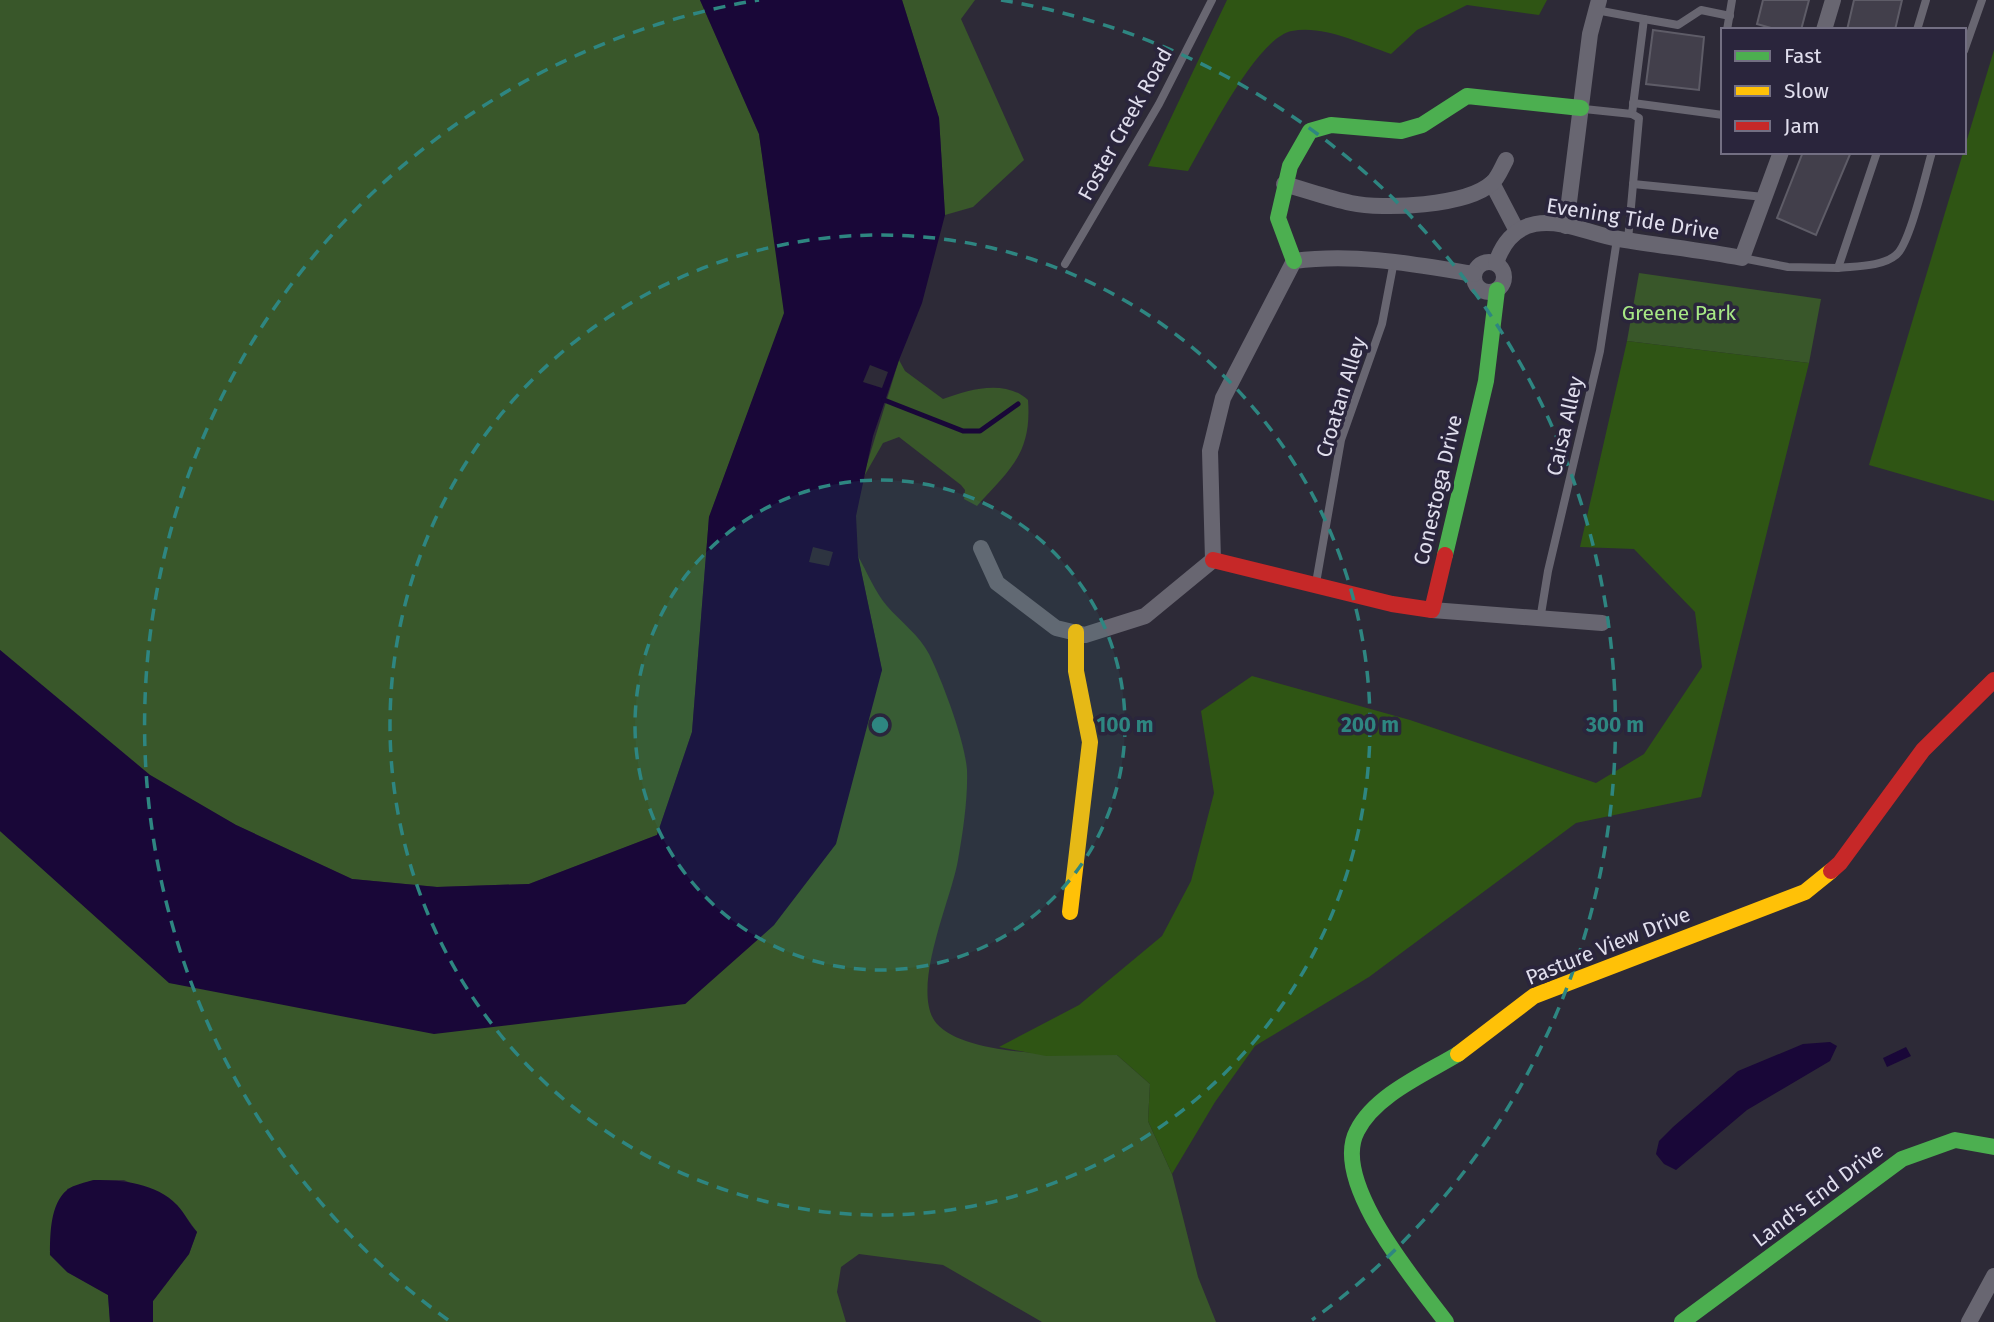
<svg xmlns="http://www.w3.org/2000/svg" width="1994" height="1322" font-family="'Fira Sans',sans-serif">
<style>
.green{fill:#39572a}
.forest{fill:#2f5514}
.water{fill:#190738}
.pier{fill:#2d2a37}
.lines{fill:none;stroke-linecap:round;stroke-linejoin:round}
.stream{stroke:#190738;stroke-width:5}
.building{fill:#423f4b;stroke:#5e5c67;stroke-width:2}
.lane{stroke:#686671;stroke-width:8}
.street{stroke:#686671;stroke-width:16}
.fast{stroke:#4caf50;stroke-width:16}
.slow{stroke:#ffc107;stroke-width:16}
.jam{stroke:#c62828;stroke-width:16}
.ring{fill:none;stroke:#2e8681;stroke-width:3.5;stroke-dasharray:12 9}
.labels{text-anchor:middle;dominant-baseline:central;stroke-width:7;stroke-linejoin:round;paint-order:stroke}
.street-label{font-size:21px;fill:#e0deed;stroke:#2a253c}
.park-label{font-size:21px;fill:#a7e885;stroke:#2a253c}
.centre{fill:#2e8681;stroke:#2a253c;stroke-width:3.5}
.ring-label{font-size:21px;text-anchor:middle;font-weight:bold;fill:#2e8681;stroke:#2a253c;stroke-width:7;stroke-linejoin:round;paint-order:stroke}
</style>
<rect width="100%" height="100%" fill="#2d2a37"/>
<g class="green">
<path d="M0 0H700L759 134 785 313 709 517 692 732 657 835 529 884 437 887 352 879 236 825 150 775 0 650Z"/>
<path d="M902 0H975L961 19 1024 160 973 207 945 215 939 118Z"/>
<path d="M1639 273 1821 299 1809 363 1627 341Z"/>
<path d="M899 360 905 371 943 399C970 389 1005 379 1028 400 1032 454 1010 469 977 506L964 499 965 490 961 485 899 437 883 443 862 480Z"/>
<path d="M858 556C867 572 875 592 887 606 900 621 920 636 929 654 942 680 965 741 967 770 968 798 963 832 958 860 952 897 912 984 934 1020 959 1058 1076 1055 1117 1055L1150 1084 1148 1121 1172 1174 1198 1277 1216 1322H1042L943 1265 859 1254 841 1267 837 1292 846 1322H153V1301L189 1254 197 1232 177 1205 124 1180H94L67 1189V1272L108 1295 110 1322H0V831L170 983 685 1004 774 925 882 670Z"/>
</g>
<g class="forest">
<path d="M1227 0H1547L1539 15 1467 5 1417 30 1391 54C1361 44 1324 25 1292 31 1257 37 1207 139 1188 171L1148 166Z"/>
<path d="M1994 50V501L1869 465Z"/>
<path d="M1627 341 1809 363 1701 797 1576 823 1369 977 1255 1046 1215 1102 1172 1174 1148 1121 1150 1084 1117 1055 1046 1056 999 1047 1079 1005 1162 936 1191 881 1214 793 1201 711 1252 676 1410 720 1596 783 1644 754 1702 667 1695 612 1634 549 1580 547Z"/>
</g>
<g class="water">
<path d="M700 0H902L939 118 945 215 922 303 899 360 873 436 856 516 858 556 882 670 836 844 774 925 685 1004 434 1034 169 983 0 831V650L150 775 236 825 352 879 437 887 529 884 657 835 692 732 709 517 784 313 759 134Z"/>
<path d="M1830 1042 1837 1046 1830 1061 1747 1110 1676 1170 1664 1164 1656 1154 1659 1141 1673 1127 1738 1071 1803 1044Z"/>
<path d="M1906 1047 1911 1056 1887 1067 1883 1058Z"/>
<path d="M94 1180C122 1180 156 1183 177 1205 185 1213 189 1224 197 1232L189 1254 153 1301V1322H110L108 1295 67 1272 50 1255C50 1235 50 1204 67 1190 73 1185 86 1182 94 1180Z"/>
</g>
<g class="pier">
<path d="M870 365 888 372 882 388 863 382Z"/>
<path d="M813 547 833 552 829 566 809 562Z"/>
</g>
<g class="lines">
<path class="stream" d="M884 400 963 431H980L1018 404"/>
</g>
<g class="building">
<path d="M1763 0H1809L1801 30H1778L1757 24Z"/>
<path d="M1854 0H1902L1895 30H1847Z"/>
<path d="M1653 30 1704 37 1699 90 1646 84Z"/>
<path d="M1803 152H1851L1816 235 1777 218Z"/>
</g>
<g class="lines">
<g class="lane">
<path d="M1596 10 1644 19"/>
<path d="M1727 30 1732 0"/>
<path d="M1917 30 1926 0"/>
<path d="M1964 51 1982 0"/>
<path d="M1633 103 1723 115"/>
<path d="M1584 109 1632 114 1644 19 1678 25 1701 10 1730 16"/>
<path d="M1633 184 1764 197"/>
<path d="M1628 240 1639 118 1632 114"/>
<path d="M1742 258 1788 267 1838 268 1877 152"/>
<path d="M1065 264 1159 104 1212 0"/>
<path d="M1838 268C1855 266 1882 267 1896 255 1910 244 1926 172 1932 152"/>
<path d="M1316 583 1341 440 1382 324 1394 261"/>
<path d="M1540 620 1548 571 1600 351 1617 239"/>
</g>
<g class="street">
<path d="M1824 30 1833 0"/>
<path d="M1492 183 1517 231"/>
<path d="M1284 184C1306 190 1328 198 1351 203 1383 210 1467 206 1492 183 1498 178 1502 167 1506 160"/>
<path d="M1566 226 1590 34 1599 0"/>
<circle cx="1489" cy="277" r="15"/>
<path d="M1496 263C1502 245 1514 228 1535 224 1564 219 1592 235 1619 239 1660 246 1701 250 1742 258L1781 152"/>
<path d="M981 548 997 583 1056 628 1085 635 1145 616 1213 560 1210 451 1223 398 1294 261C1355 253 1413 264 1474 274"/>
<path d="M1432 610 1602 623"/>
<path d="M1969 1322 1994 1276"/>
</g>
<g class="fast">
<path d="M1294 261 1278 218 1290 166 1310 131 1331 125 1401 131 1422 125 1467 96 1581 108"/>
<path d="M1445 555 1486 381 1497 290"/>
<path d="M1446 1322C1417 1283 1330 1182 1357 1131 1375 1095 1425 1074 1458 1054"/>
<path d="M1682 1322 1902 1159 1955 1140 1994 1147"/>
</g>
<g class="slow">
<path d="M1070 912 1090 742 1076 671V632"/>
<path d="M1458 1054 1534 996 1805 892 1831 871"/>
</g>
<g class="jam">
<path d="M1213 560 1392 604 1432 610 1445 555"/>
<path d="M1831 871 1840 863 1923 750 1994 680"/>
</g>
</g>
<circle cx="880" cy="725" r="245" fill="#2e8681" fill-opacity=".12"/>
<g class="ring">
<circle cx="880" cy="725" r="245"/>
<circle cx="880" cy="725" r="490"/>
<path d="M448 1320A735 735 0 0 1 759 0M1001 0A735 735 0 0 1 1312 1320"/>
</g>
<g class="labels">
<g class="street-label">
<text transform="translate(1125 124) rotate(-61)">Foster Creek Road</text>
<text transform="translate(1633 219) rotate(9)">Evening Tide Drive</text>
<text transform="translate(1341 397) rotate(-73)">Croatan Alley</text>
<text transform="translate(1565 426) rotate(-77)">Caisa Alley</text>
<text transform="translate(1438 490) rotate(-77)">Conestoga Drive</text>
<text transform="translate(1608 946) rotate(-22)">Pasture View Drive</text>
<text transform="translate(1818 1195) rotate(-37)">Land's End Drive</text>
</g>
<g class="park-label">
<text x="1679" y="313">Greene Park</text>
</g>
</g>
<circle cx="880" cy="725" r="10" class="centre"/>
<g class="ring-label">
<text x="1125" y="732">100 m</text>
<text x="1370" y="732">200 m</text>
<text x="1615" y="732">300 m</text>
</g>
<rect x="1721" y="28" width="245" height="126" fill="#2a253c" stroke="#736f83" stroke-width="2"/>
<rect x="1735" y="51" width="35" height="10" fill="#4caf50" stroke="#736f83" stroke-width="2"/>
<text x="1784" y="63" font-size="21" fill="#e0deed">Fast</text>
<rect x="1735" y="86" width="35" height="10" fill="#ffc107" stroke="#736f83" stroke-width="2"/>
<text x="1784" y="98" font-size="21" fill="#e0deed">Slow</text>
<rect x="1735" y="121" width="35" height="10" fill="#c62828" stroke="#736f83" stroke-width="2"/>
<text x="1784" y="133" font-size="21" fill="#e0deed">Jam</text>
</svg>
